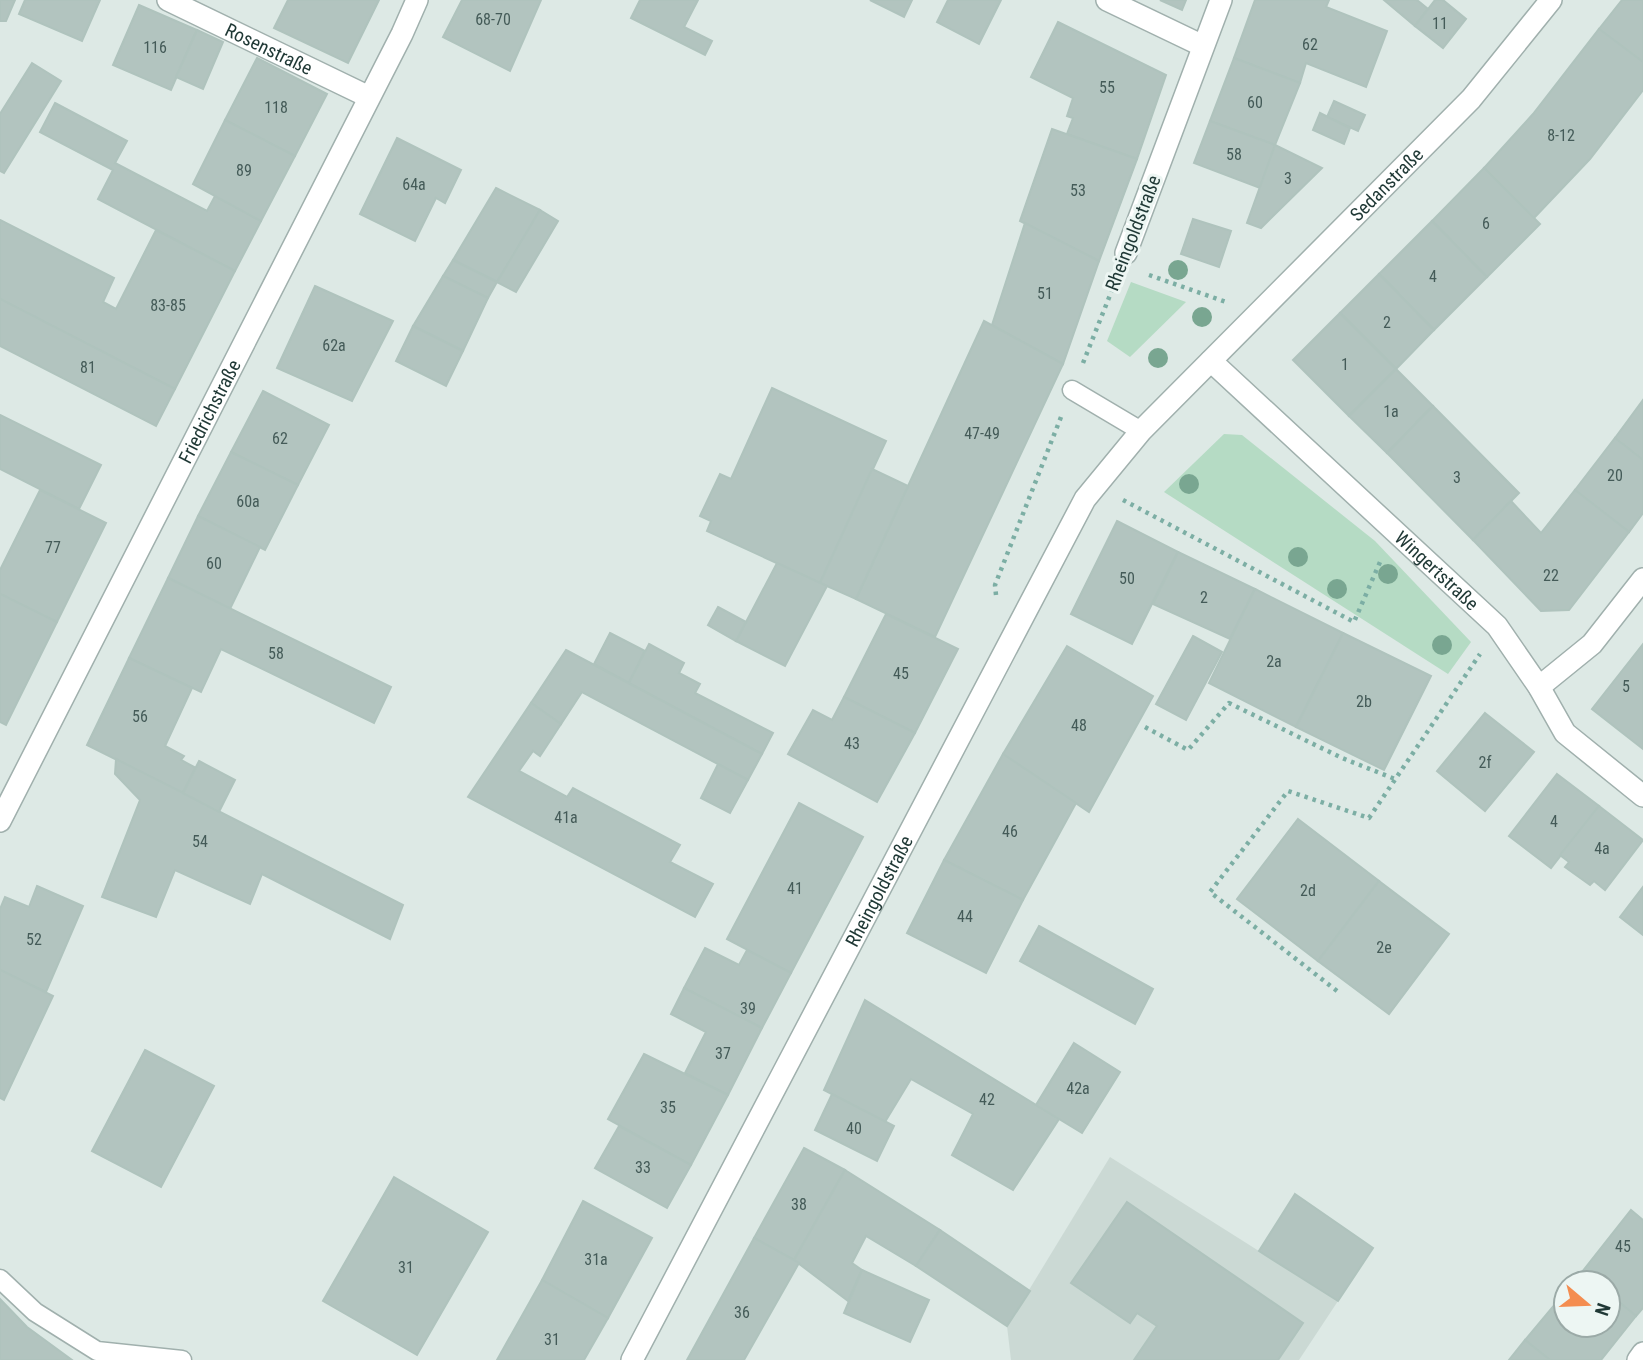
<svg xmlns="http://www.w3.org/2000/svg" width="1643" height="1360" font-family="'Roboto Condensed',sans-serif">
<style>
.built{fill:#cbd9d4}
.green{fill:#b5dbc4}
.building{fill:#b2c4bf;stroke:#afc3bd;stroke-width:2}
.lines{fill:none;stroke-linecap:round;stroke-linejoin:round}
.service-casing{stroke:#a0b0ad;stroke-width:21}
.minor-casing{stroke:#a0b0ad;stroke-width:24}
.tertiary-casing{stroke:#a0b0ad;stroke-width:24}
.path{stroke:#7caea4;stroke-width:4.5;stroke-dasharray:3.5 5;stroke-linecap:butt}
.service{stroke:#fff;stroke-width:18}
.minor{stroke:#fff;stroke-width:21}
.tertiary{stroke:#fff;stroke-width:21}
.tree{fill:#79a691}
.labels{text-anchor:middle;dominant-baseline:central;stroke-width:6;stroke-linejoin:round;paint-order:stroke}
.number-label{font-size:16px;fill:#445b58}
.street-label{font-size:19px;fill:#1f3835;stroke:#edf6f3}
</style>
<rect width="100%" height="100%" fill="#dde9e5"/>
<path class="built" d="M1110 1157 1338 1301 1299 1360H1011L1007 1326Z"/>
<g class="green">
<path d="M1131 282 1186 302 1130 357 1107 341Z"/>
<path d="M1224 434 1242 435 1375 541 1471 642 1448 674 1164 492Z"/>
</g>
<g class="building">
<path d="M0 0H15L6 21H0Z"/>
<path d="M25 0H100L82 41 19 14Z"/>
<path d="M288 0H379L348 63 274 28Z"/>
<path d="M462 0H541L510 71 443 37Z"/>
<path d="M640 0H698L684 27 712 41 705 55 631 18Z"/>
<path d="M870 0H912L904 17Z"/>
<path d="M948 0H1001L979 44 937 22Z"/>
<path d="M1160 0H1186L1182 10Z"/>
<path d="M1255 0H1329L1326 7 1387 31 1366 87 1306 63 1300 83 1234 58Z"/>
<path d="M1384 0H1417L1428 9 1415 26Z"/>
<path d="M1435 0H1443L1466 19 1443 48 1415 26Z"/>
<path d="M1622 0H1643V62L1599 29Z"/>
<path d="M139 5 197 30 171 90 113 65Z"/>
<path d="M1058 22 1166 75 1137 159 1067 134 1073 118 1067 116 1073 98 1031 77Z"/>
<path d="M1599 29 1643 62V90L1590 159 1534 218 1484 168 1533 114Z"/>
<path d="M197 30 223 42 203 89 176 77Z"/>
<path d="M257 58 327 94 295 156 225 120Z"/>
<path d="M1234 58 1300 83 1275 145 1210 121Z"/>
<path d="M32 63 61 81 4 173 0 171V114Z"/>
<path d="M1334 101 1365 115 1358 131 1327 117Z"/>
<path d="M55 103 127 141 115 163 207 211 215 196 261 221 235 271 98 199 113 170 40 132Z"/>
<path d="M1320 113 1350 128 1344 144 1313 130Z"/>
<path d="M225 120 295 156 261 221 193 184Z"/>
<path d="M1210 121 1275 145 1260 188 1194 163Z"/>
<path d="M1052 129 1137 159 1099 261 1020 221Z"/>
<path d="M397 138 461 170 445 203 436 198 415 241 360 214Z"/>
<path d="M1275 145 1322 168 1261 228 1247 223Z"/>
<path d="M1484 168 1540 224 1487 277 1432 221Z"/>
<path d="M496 188 540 210 497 282 453 260Z"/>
<path d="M540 210 558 221 516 292 497 282Z"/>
<path d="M1193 219 1231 231 1219 267 1181 254Z"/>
<path d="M0 220 114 278 103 302 116 309 156 230 235 271 175 389 0 299Z"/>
<path d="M1432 221 1487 277 1434 330 1379 274Z"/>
<path d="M1025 223 1099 261 1063 364 992 325Z"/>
<path d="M453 260 497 282 488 298 443 276Z"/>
<path d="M1379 274 1434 330 1396 369 1340 313Z"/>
<path d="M443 276 488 298 463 351 413 326Z"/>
<path d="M315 286 393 321 352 401 277 368Z"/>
<path d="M0 299 175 389 156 426 0 346Z"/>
<path d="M1340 313 1396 369 1349 416 1293 360Z"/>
<path d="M984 321 1063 364 935 637 856 599Z"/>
<path d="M413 326 463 351 446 386 396 361Z"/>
<path d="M1396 369 1433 406 1387 453 1349 416Z"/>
<path d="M772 388 886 441 820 583 707 531 711 521 700 516 720 474 731 479Z"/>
<path d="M263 391 329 425 298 485 231 452Z"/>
<path d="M1643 400V460L1615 438Z"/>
<path d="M1433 406 1519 493 1473 540 1387 453Z"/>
<path d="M0 415 101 465 79 509 0 469Z"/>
<path d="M1615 438 1643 460V513L1629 532 1575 490Z"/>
<path d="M231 452 298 485 265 550 198 516Z"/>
<path d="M872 469 908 486 856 599 820 583Z"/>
<path d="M40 490 106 523 57 622 0 594V570Z"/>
<path d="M1575 490 1629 532 1569 610 1541 611 1473 540 1511 501 1541 533Z"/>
<path d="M198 516 260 547 230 609 168 578Z"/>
<path d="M1117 521 1178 552 1132 644 1071 614Z"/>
<path d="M1178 552 1255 589 1230 639 1153 604Z"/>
<path d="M777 563 827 586 785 666 736 641Z"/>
<path d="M168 578 391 687 374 723 221 649 201 692 129 658Z"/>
<path d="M1255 589 1343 633 1296 727 1209 683Z"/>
<path d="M0 594 57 622 6 725 0 722Z"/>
<path d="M718 607 746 622 736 641 708 625Z"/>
<path d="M886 614 958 649 915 733 844 697Z"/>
<path d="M610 633 645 651 629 683 594 664Z"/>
<path d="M1343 633 1431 676 1384 770 1296 727Z"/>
<path d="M1193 636 1222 652 1186 720 1156 704Z"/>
<path d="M649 644 684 663 679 673 700 684 695 693 773 733 762 754 629 683Z"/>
<path d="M1643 644V749L1592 709Z"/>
<path d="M1067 646 1153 696 1089 812 1003 754Z"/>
<path d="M566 650 762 754 748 780 582 692 561 724 531 703Z"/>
<path d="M129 658 192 688 165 746 184 756 181 760 196 768 183 793 87 745Z"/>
<path d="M844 697 915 733 877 802 788 754 813 710 832 720Z"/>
<path d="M531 703 561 724 540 756 533 751 519 771 567 797 573 788 680 845 670 862 713 884 695 917 468 797Z"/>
<path d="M1485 713 1534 752 1485 811 1437 771Z"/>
<path d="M1003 754 1076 803 1023 900 944 860Z"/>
<path d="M116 759 403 905 390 939 262 874 250 904 175 870 156 917 102 897 140 800 115 774Z"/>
<path d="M199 761 235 780 219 812 183 793Z"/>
<path d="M718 764 748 780 730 813 701 798Z"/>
<path d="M1557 774 1599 806 1551 868 1509 836Z"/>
<path d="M799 803 863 837 791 973 727 939Z"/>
<path d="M1599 806 1643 840 1605 890 1594 881 1590 885 1565 867 1569 862 1560 855Z"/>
<path d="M1298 819 1379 881 1318 961 1237 899Z"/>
<path d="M944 860 1023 900 986 973 907 933Z"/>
<path d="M1379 881 1449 934 1389 1014 1318 961Z"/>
<path d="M37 886 83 906 46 992 0 970V909L5 897 29 907Z"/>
<path d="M1643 887V935L1620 917Z"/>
<path d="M1039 926 1153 989 1135 1024 1020 961Z"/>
<path d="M705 948 739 965 747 950 791 973 762 1028 684 988Z"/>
<path d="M0 970 53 996 4 1100 0 1098Z"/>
<path d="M684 988 762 1028 728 1095 685 1073 706 1032 671 1014Z"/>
<path d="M865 1000 1059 1119 1013 1190 952 1155 973 1114 911 1079 885 1122 824 1090Z"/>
<path d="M1074 1043 1120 1072 1082 1133 1036 1105Z"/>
<path d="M145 1050 214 1086 161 1187 92 1151Z"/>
<path d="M644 1054 728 1095 691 1165 608 1119Z"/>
<path d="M832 1094 894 1126 877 1161 815 1130Z"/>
<path d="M619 1126 691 1165 667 1208 595 1168Z"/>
<path d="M804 1148 845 1170 794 1260 754 1238Z"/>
<path d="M845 1170 940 1230 916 1266 866 1236 852 1263 862 1270 848 1301 794 1260Z"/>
<path d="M394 1177 488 1232 417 1355 323 1301Z"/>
<path d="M1295 1194 1373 1248 1338 1301 1259 1251Z"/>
<path d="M583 1201 652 1238 608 1318 542 1280Z"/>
<path d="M1127 1202 1303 1323 1278 1360H1134L1157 1326 1137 1313 1130 1323 1071 1283Z"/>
<path d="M1631 1210 1643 1220V1308L1636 1316 1608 1293V1283H1596L1582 1272Z"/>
<path d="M940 1230 1030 1291 1007 1326 916 1266Z"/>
<path d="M754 1238 799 1263 744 1360H687Z"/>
<path d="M862 1270 929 1300 910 1342 844 1313Z"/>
<path d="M1582 1272 1596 1283H1573Z"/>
<path d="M542 1280 608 1318 584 1360H497Z"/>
<path d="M1566 1291V1325H1608V1293L1636 1316 1601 1360H1550L1525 1340Z"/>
<path d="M0 1299 27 1327 72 1360H0Z"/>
<path d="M1525 1340 1550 1360H1509Z"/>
</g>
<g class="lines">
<defs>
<g id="service">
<path d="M1072 390 1141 431"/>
<path d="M0 1279 35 1312 97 1351 182 1360"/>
</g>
<g id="minor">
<path id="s1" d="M168 0 369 97"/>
<path d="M1107 0 1203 46"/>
<path d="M1126 253 1221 0"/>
<path id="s2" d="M1211 361 1497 626 1539 687 1565 733 1643 796"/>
<path d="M1539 687 1592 644 1643 579"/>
<path id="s3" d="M0 821 402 34 417 0"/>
<path d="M1638 1360 1643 1353"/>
</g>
<g id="tertiary">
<path id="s4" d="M632 1360 1085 499 1141 431 1471 99 1551 0"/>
</g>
</defs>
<use href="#service" class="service-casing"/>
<use href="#minor" class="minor-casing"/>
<use href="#tertiary" class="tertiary-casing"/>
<g class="path">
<path d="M1149 275 1226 302"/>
<path d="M1083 363 1116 280"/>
<path d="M1123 500 1354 622 1380 562"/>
<path d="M996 595 995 585 1061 417"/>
<path d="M1145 727 1188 750 1229 703 1342 758 1395 779"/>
<path d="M1337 991 1210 892 1288 791 1369 818 1480 654"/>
</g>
<use href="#service" class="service"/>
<use href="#minor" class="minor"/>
<use href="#tertiary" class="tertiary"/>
</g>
<g class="tree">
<circle cx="1178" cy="270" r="10"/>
<circle cx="1202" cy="317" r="10"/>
<circle cx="1158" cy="358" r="10"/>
<circle cx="1189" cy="484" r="10"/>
<circle cx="1298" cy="557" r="10"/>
<circle cx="1388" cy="574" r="10"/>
<circle cx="1337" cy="589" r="10"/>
<circle cx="1442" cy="645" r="10"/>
</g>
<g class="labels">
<g class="number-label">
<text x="493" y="19">68-70</text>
<text x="1440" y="23">11</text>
<text x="1310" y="44">62</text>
<text x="155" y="47">116</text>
<text x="1107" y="87">55</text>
<text x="1255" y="102">60</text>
<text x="276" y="107">118</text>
<text x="1561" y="135">8-12</text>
<text x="1234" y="154">58</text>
<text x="244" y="170">89</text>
<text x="1288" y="178">3</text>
<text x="414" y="184">64a</text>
<text x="1078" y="190">53</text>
<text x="1486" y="223">6</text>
<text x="1433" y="276">4</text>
<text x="1045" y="293">51</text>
<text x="168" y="305">83-85</text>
<text x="1387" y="322">2</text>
<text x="334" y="345">62a</text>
<text x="1345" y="364">1</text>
<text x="88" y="367">81</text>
<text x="1391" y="411">1a</text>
<text x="982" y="433">47-49</text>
<text x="280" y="438">62</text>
<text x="1615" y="475">20</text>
<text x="1457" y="477">3</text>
<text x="248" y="501">60a</text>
<text x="53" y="547">77</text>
<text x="214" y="563">60</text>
<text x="1551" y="575">22</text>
<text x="1127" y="578">50</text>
<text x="1204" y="597">2</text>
<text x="276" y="653">58</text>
<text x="1274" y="661">2a</text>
<text x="901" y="673">45</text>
<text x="1626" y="686">5</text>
<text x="1364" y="701">2b</text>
<text x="140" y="716">56</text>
<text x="1079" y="725">48</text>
<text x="852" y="743">43</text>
<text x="1485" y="762">2f</text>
<text x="566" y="817">41a</text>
<text x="1554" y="821">4</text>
<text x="1010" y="831">46</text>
<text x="200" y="841">54</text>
<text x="1602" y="848">4a</text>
<text x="795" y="888">41</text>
<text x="1308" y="890">2d</text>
<text x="965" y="916">44</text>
<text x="34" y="939">52</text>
<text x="1384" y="947">2e</text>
<text x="748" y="1008">39</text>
<text x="723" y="1053">37</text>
<text x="1078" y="1088">42a</text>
<text x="987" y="1099">42</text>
<text x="668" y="1107">35</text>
<text x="854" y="1128">40</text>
<text x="643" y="1167">33</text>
<text x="799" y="1204">38</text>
<text x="1623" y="1246">45</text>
<text x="596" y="1259">31a</text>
<text x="406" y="1267">31</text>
<text x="742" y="1312">36</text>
<text x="552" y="1339">31</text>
</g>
<g class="street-label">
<text stroke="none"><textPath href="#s1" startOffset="112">Rosenstraße</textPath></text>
<text stroke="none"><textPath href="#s4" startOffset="1409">Sedanstraße</textPath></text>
<text transform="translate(1133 233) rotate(-69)">Rheingoldstraße</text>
<text stroke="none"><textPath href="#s3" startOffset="460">Friedrichstraße</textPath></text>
<text stroke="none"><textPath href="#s2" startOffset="308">Wingertstraße</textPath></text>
<text stroke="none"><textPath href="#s4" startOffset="530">Rheingoldstraße</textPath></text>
</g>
</g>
<g transform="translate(1587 1304) rotate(109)"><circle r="33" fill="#edf6f3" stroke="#9baaa7" stroke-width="2"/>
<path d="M0-5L12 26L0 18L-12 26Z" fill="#f48d50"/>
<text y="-10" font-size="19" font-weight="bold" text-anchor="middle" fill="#1f3835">N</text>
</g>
</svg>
